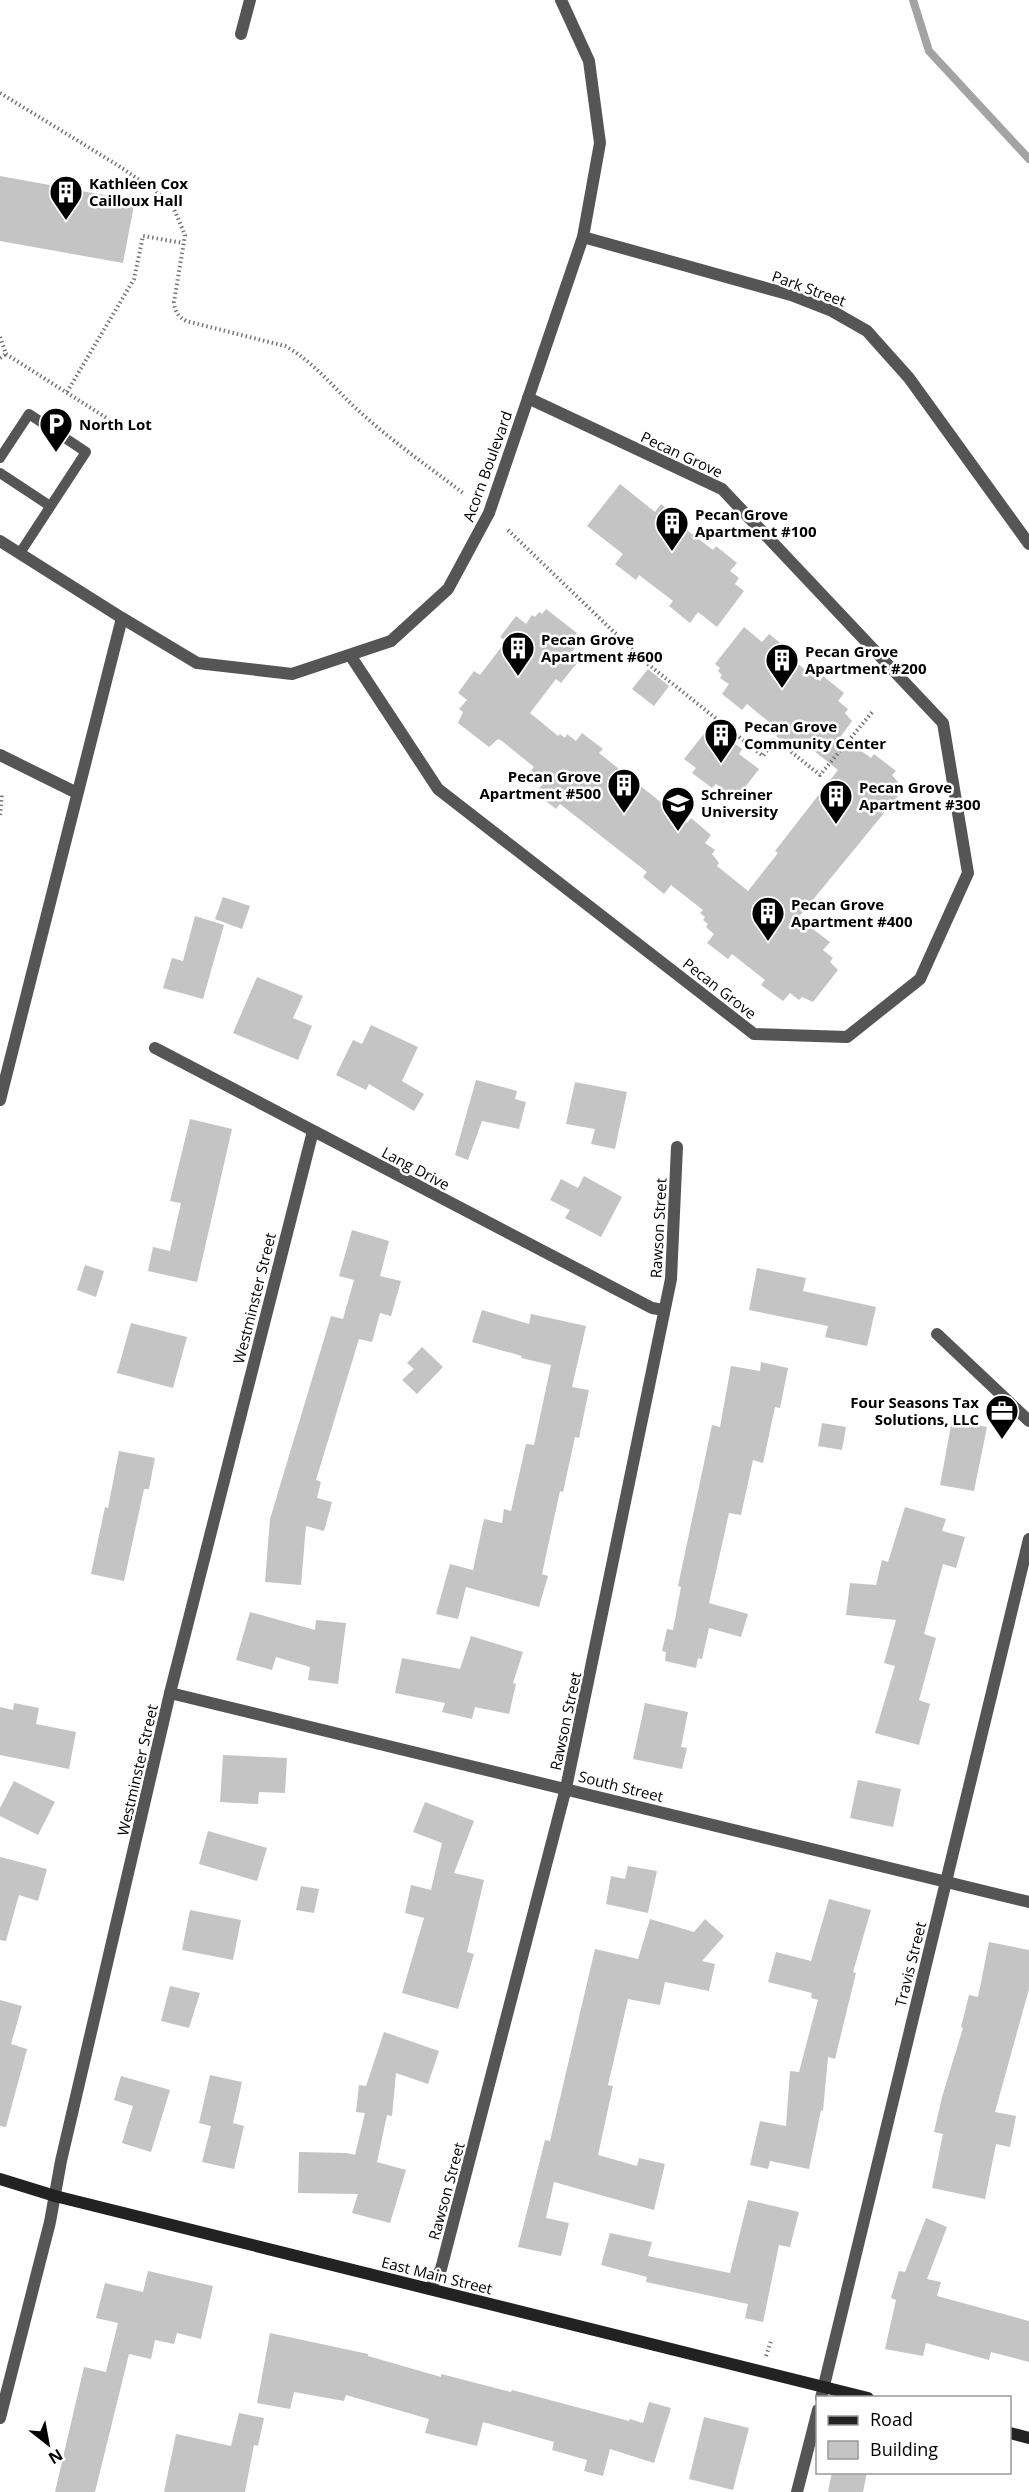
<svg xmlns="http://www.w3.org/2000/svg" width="1029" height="2492" font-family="'Open Sans',sans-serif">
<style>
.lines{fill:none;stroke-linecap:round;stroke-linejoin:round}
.stream{stroke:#a3a3a3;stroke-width:8}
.building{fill:#c4c4c4}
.path{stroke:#777;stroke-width:4;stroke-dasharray:1.5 3;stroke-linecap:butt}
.lane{stroke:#555;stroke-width:10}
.street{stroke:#555;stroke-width:12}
.secondary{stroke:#222;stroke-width:12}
.labels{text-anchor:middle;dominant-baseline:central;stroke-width:5;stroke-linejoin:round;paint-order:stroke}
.poi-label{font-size:15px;font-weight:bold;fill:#000;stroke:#fff;text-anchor:start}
.street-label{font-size:15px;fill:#000;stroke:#fff}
</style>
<rect width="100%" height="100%" fill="#fff"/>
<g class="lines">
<path class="stream" d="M913 0 929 51 1029 159"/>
</g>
<g class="building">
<path d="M0 176 55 186 56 179 82 184 81 191 135 200 123 263 0 241Z"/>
<path d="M620 484 655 512 661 504 682 520 679 524 713 550 716 546 737 563 730 571 739 578 735 584 744 591 717 627 698 612 690 623 669 606 673 601 639 575 636 580 615 564 623 554 587 526Z"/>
<path d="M546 609 577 633 573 638 576 640 572 645 575 648 568 656 577 663 561 683 556 679 530 713 558 736 560 734 565 738 567 734 576 741 582 733 603 749 599 753 687 823 691 818 711 835 705 843 715 850 712 854 719 863 717 866 748 891 778 853 775 851 838 770 804 743 798 752 776 736 780 731 747 704 742 710 722 694 729 684 720 678 722 675 718 671 720 668 715 664 744 627 762 642 769 634 789 650 785 654 820 681 823 676 844 693 838 701 848 709 845 713 852 721 841 736 871 758 874 754 896 771 892 775 901 786 896 794 898 796 798 918 830 942 823 950 833 958 830 962 838 970 813 1002 802 997 799 1000 790 993 783 1001 761 985 765 980 732 954 728 959 707 943 714 934 706 927 708 924 703 920 705 917 700 913 703 910 671 885 664 894 643 877 647 872 560 804 556 809 535 793 543 784 534 777 536 774 531 770 534 767 502 741 498 739 489 747 458 723 463 712 459 709 467 700 458 693 474 671 480 675 506 641 500 637 516 616 526 624 532 615 535 617 539 612 542 614Z"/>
<path d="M648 669 669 686 654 706 632 689Z"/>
<path d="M707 730 718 738 722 734 742 749 739 754 759 769 736 799 716 784 712 788 692 773 696 768 684 759Z"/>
<path d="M223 897 250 906 242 929 215 919Z"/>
<path d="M195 916 224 925 203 999 163 988 172 958 183 961Z"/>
<path d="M257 977 303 996 293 1018 312 1026 298 1060 233 1033Z"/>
<path d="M371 1025 418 1047 402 1081 424 1094 414 1111 369 1084 366 1090 336 1075 353 1040 362 1044Z"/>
<path d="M476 1080 517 1091 515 1099 526 1102 519 1129 482 1121 468 1160 455 1155Z"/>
<path d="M575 1082 627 1092 615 1149 591 1144 595 1129 566 1124Z"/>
<path d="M190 1119 232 1129 197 1282 148 1271 153 1247 170 1251 181 1203 170 1201Z"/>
<path d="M584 1176 622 1197 601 1237 565 1218 570 1210 550 1200 561 1179 578 1188Z"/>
<path d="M352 1230 389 1241 380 1276 401 1281 391 1316 380 1313 372 1342 359 1339 316 1480 321 1482 317 1498 332 1502 324 1531 306 1526 301 1585 265 1582 270 1519 331 1316 343 1319 354 1280 339 1276Z"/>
<path d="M85 1265 104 1271 96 1297 77 1290Z"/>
<path d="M757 1268 806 1278 803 1291 876 1307 867 1346 825 1337 828 1326 749 1310Z"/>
<path d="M482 1310 529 1324 531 1314 586 1326 572 1387 589 1390 579 1438 575 1437 563 1492 560 1491 542 1574 548 1576 539 1607 466 1587 458 1619 436 1614 450 1564 473 1570 484 1519 502 1523 504 1509 511 1511 526 1444 534 1445 551 1365 521 1358 522 1356 472 1342Z"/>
<path d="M131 1323 187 1337 173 1388 117 1373Z"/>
<path d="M422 1347 443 1367 417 1394 402 1380 414 1369 407 1363Z"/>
<path d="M761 1362 788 1368 780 1408 775 1407 763 1463 753 1460 741 1515 729 1513 709 1603 748 1614 741 1637 709 1628 702 1659 698 1658 696 1668 665 1661 666 1652 662 1651 667 1629 673 1630 681 1587 678 1586 712 1425 720 1427 731 1366 760 1371Z"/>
<path d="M952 1420 987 1427 974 1491 940 1485Z"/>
<path d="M822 1423 846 1427 842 1450 818 1446Z"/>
<path d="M119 1451 155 1458 149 1489H144L124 1581 91 1574 105 1507 108 1508Z"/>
<path d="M905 1507 946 1519 942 1531 965 1537 956 1568 943 1564 924 1634 936 1638 919 1700 930 1704 919 1745 875 1733 895 1666 884 1663 896 1620 846 1615 850 1583 876 1585 882 1560 888 1562Z"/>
<path d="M250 1612 315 1630 316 1620 346 1623 338 1684 308 1680 310 1667 276 1657 272 1670 236 1660Z"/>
<path d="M471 1636 523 1652 513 1683 516 1684 509 1714 475 1707 472 1719 442 1712 445 1703 395 1693 402 1658 460 1669Z"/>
<path d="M14 1703 39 1708 36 1724 76 1732 69 1769 0 1755V1707L13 1710Z"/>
<path d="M645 1703 688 1712 681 1747 687 1748 682 1769 633 1759Z"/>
<path d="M223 1755 287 1758 285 1793 259 1792 258 1804 220 1802Z"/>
<path d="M858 1780 901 1789 893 1827 850 1818Z"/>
<path d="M14 1781 55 1802 38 1835 0 1816V1808Z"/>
<path d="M425 1802 474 1821 454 1873 484 1880 467 1952 474 1954 458 2009 402 1993 424 1918 405 1913 411 1885 431 1890 442 1843 413 1832Z"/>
<path d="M208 1831 267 1848 257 1881 199 1864Z"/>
<path d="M0 1857 47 1869 38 1901 19 1895 6 1941 0 1940Z"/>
<path d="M628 1866 657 1871 648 1913 606 1904 611 1876 625 1879Z"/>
<path d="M301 1886 319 1889 314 1913 296 1910Z"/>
<path d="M829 1899 871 1910 853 1972 856 1973 835 2059 828 2057 823 2111 821 2110 809 2169 770 2161 768 2169 750 2165 760 2121 786 2126 790 2071 799 2072 818 2000 811 1998 812 1993 768 1982 776 1952 811 1961Z"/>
<path d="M190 1910 241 1920 233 1960 182 1950Z"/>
<path d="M650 1919 694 1932 705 1919 724 1936 702 1961 715 1964 709 1991 665 1982 660 2005 628 1999 608 2085 613 2086 598 2155 637 2166 639 2158 665 2164 654 2210 554 2182 546 2218 569 2223 561 2256 518 2247 545 2140 550 2141 595 1949 638 1959Z"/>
<path d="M989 1942 1029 1950V1989L995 2112 1016 2116 1010 2147 996 2144 985 2199 932 2188 943 2134 934 2132 942 2097 963 2028 961 2027 969 1995 978 1997Z"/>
<path d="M170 1986 200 1993 189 2028 161 2021Z"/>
<path d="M0 2000 22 2006 11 2044 27 2049 6 2127 0 2126Z"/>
<path d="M384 2032 439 2051 428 2084 396 2073 392 2116 387 2115 377 2162 406 2170 390 2223 352 2213 358 2194 298 2193 299 2152 347 2153 355 2155 365 2113 356 2112 359 2085 366 2086Z"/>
<path d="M210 2075 242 2082 233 2123 244 2126 234 2169 202 2162 211 2126 199 2123Z"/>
<path d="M121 2076 170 2090 151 2152 122 2143 133 2106 114 2100Z"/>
<path d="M748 2200 799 2212 790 2247 779 2245 763 2322 745 2318 748 2304 646 2282 647 2277 601 2265 610 2233 652 2242 648 2256 730 2273Z"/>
<path d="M926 2218 947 2227 927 2279 941 2282 937 2296 1029 2321V2362L991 2352 989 2360 926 2343 923 2356 885 2349 896 2300 891 2298 899 2271 905 2272Z"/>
<path d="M148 2271 213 2286 201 2339 177 2333 174 2344 155 2340 151 2359 129 2354 95 2492H55L84 2367 106 2372 118 2323 96 2318 105 2283 143 2292Z"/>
<path d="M270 2333 368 2354V2356L441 2377V2374L511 2392 512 2390 629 2421 630 2419 643 2423 649 2402 671 2408 654 2463 610 2449 603 2476 584 2471 587 2460 552 2450 554 2442 483 2422 477 2446 425 2433 429 2419 346 2395 344 2401 294 2392 290 2409 257 2403Z"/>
<path d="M239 2413 264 2418 258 2446 254 2445 245 2492H164L176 2434 231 2446Z"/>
<path d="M704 2417 749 2428 733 2490 689 2479Z"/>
<path d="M832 2472H867L863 2492H828Z"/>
</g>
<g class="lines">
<g class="path">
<path d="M0 93 119 166 171 202 185 235 174 302C175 312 178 316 186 321L285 346C316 363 335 390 361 413 393 442 429 467 463 493"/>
<path d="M0 337 6 354 116 424"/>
<path d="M0 358 6 354"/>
<path d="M67 392 134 279 143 236 183 243"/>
<path d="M508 530 644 661 763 756 775 739 820 775 874 710"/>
<path d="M0 815 2 793"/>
<path d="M766 2356 771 2341"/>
<path d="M993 2398V2397"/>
</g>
<g class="lane">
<path d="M0 458 29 414 86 452 20 553"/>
<path d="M0 473 50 506"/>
</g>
<g class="street">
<path d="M241 34 250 0"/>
<path d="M583 237 791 295 832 311 867 331 909 378 1029 544"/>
<path d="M0 541 122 618 197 663 292 674 391 641 448 589 489 513 583 237 600 143 589 61 561 0"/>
<path d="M350 655 438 789 754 1034 847 1037 920 979 968 873 943 723 722 489 528 398"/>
<path d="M0 755 77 793"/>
<path d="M155 1048 652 1308 664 1310"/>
<path d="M0 1100 122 618"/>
<path d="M937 1334 1029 1421"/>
<path d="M170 1693 1029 1902"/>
<path d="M430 2289 441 2269 566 1788 671 1279 677 1147"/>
<path d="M821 2398 1029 1539"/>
<path d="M0 2418 50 2222 61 2161 170 1693 313 1131"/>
<path d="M797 2492 818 2410"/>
</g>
<g class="secondary">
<path d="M0 2179 55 2196 868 2398"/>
<path d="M1010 2433 1029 2438"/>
</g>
</g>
<defs>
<symbol id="building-pin" viewBox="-11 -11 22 30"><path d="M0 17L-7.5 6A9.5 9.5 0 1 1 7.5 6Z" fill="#000" stroke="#fff"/><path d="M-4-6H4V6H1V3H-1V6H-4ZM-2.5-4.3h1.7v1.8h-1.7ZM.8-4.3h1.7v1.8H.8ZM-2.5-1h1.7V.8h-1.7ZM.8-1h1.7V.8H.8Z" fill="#fff"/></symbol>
<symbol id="parking-pin" viewBox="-11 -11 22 30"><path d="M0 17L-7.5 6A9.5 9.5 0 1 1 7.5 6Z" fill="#000" stroke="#fff"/><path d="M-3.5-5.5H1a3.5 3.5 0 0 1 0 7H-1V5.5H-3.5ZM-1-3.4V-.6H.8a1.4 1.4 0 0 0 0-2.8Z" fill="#fff"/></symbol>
<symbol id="university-pin" viewBox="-11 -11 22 30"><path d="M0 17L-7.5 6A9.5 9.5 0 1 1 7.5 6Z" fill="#000" stroke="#fff"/><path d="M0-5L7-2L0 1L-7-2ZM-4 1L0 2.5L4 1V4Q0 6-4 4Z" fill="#fff"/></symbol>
<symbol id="office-pin" viewBox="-11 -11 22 30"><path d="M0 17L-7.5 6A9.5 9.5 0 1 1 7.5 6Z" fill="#000" stroke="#fff"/><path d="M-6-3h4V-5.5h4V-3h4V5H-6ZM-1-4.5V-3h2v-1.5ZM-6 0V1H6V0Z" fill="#fff"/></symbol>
</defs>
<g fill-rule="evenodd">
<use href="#building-pin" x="47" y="173" width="38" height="52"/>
<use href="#parking-pin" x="37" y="405" width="38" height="52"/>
<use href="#building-pin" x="653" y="504" width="38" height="52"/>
<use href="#building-pin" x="499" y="629" width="38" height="52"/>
<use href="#building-pin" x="763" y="641" width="38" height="52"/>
<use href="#building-pin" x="702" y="716" width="38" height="52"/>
<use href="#building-pin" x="605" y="766" width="38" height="52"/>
<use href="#building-pin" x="817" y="777" width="38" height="52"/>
<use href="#university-pin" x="659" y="784" width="38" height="52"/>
<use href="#building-pin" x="749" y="894" width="38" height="52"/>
<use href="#office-pin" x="983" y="1392" width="38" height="52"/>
</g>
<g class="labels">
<g class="poi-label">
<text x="89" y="183">Kathleen Cox<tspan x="89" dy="17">Cailloux Hall</tspan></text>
<text x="79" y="424">North Lot</text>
<text x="695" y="514">Pecan Grove<tspan x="695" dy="17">Apartment #100</tspan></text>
<text x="541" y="639">Pecan Grove<tspan x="541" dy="17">Apartment #600</tspan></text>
<text x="805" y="651">Pecan Grove<tspan x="805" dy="17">Apartment #200</tspan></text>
<text x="744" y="726">Pecan Grove<tspan x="744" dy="17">Community Center</tspan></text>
<text x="601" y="776" text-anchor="end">Pecan Grove<tspan x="601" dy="17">Apartment #500</tspan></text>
<text x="859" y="787">Pecan Grove<tspan x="859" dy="17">Apartment #300</tspan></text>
<text x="701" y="794">Schreiner<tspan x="701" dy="17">University</tspan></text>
<text x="791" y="904">Pecan Grove<tspan x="791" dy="17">Apartment #400</tspan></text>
<text x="979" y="1402" text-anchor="end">Four Seasons Tax<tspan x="979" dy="17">Solutions, LLC</tspan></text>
</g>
<g class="street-label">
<text transform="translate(809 288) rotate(20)">Park Street</text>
<text transform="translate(682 454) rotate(25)">Pecan Grove</text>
<text transform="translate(487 466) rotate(-70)">Acorn Boulevard</text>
<text transform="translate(720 988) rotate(38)">Pecan Grove</text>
<text transform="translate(416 1168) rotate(28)">Lang Drive</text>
<text transform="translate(658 1228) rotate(-87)">Rawson Street</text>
<text transform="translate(254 1298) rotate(-76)">Westminster Street</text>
<text transform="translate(565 1721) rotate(-78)">Rawson Street</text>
<text transform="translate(137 1770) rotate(-77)">Westminster Street</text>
<text transform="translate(621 1786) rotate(14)">South Street</text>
<text transform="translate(910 1964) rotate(-76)">Travis Street</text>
<text transform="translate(446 2191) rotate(-75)">Rawson Street</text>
<text transform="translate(437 2275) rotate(14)">East Main Street</text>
</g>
</g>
<rect x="816" y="2396" width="195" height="78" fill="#ffffff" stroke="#999999" stroke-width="1.5"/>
<rect x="828" y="2416" width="30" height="9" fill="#222222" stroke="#999999" stroke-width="1.5"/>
<text x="870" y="2426" font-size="18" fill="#000000">Road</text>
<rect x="828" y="2441" width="30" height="18" fill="#c4c4c4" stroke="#999999" stroke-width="1.5"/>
<text x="870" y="2456" font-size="18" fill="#000000">Building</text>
<g transform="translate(48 2444) rotate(149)" stroke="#ffffff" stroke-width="4.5" paint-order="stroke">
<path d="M0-4.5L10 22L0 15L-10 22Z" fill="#000000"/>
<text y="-9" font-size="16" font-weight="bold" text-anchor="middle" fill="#000000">N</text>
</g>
</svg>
